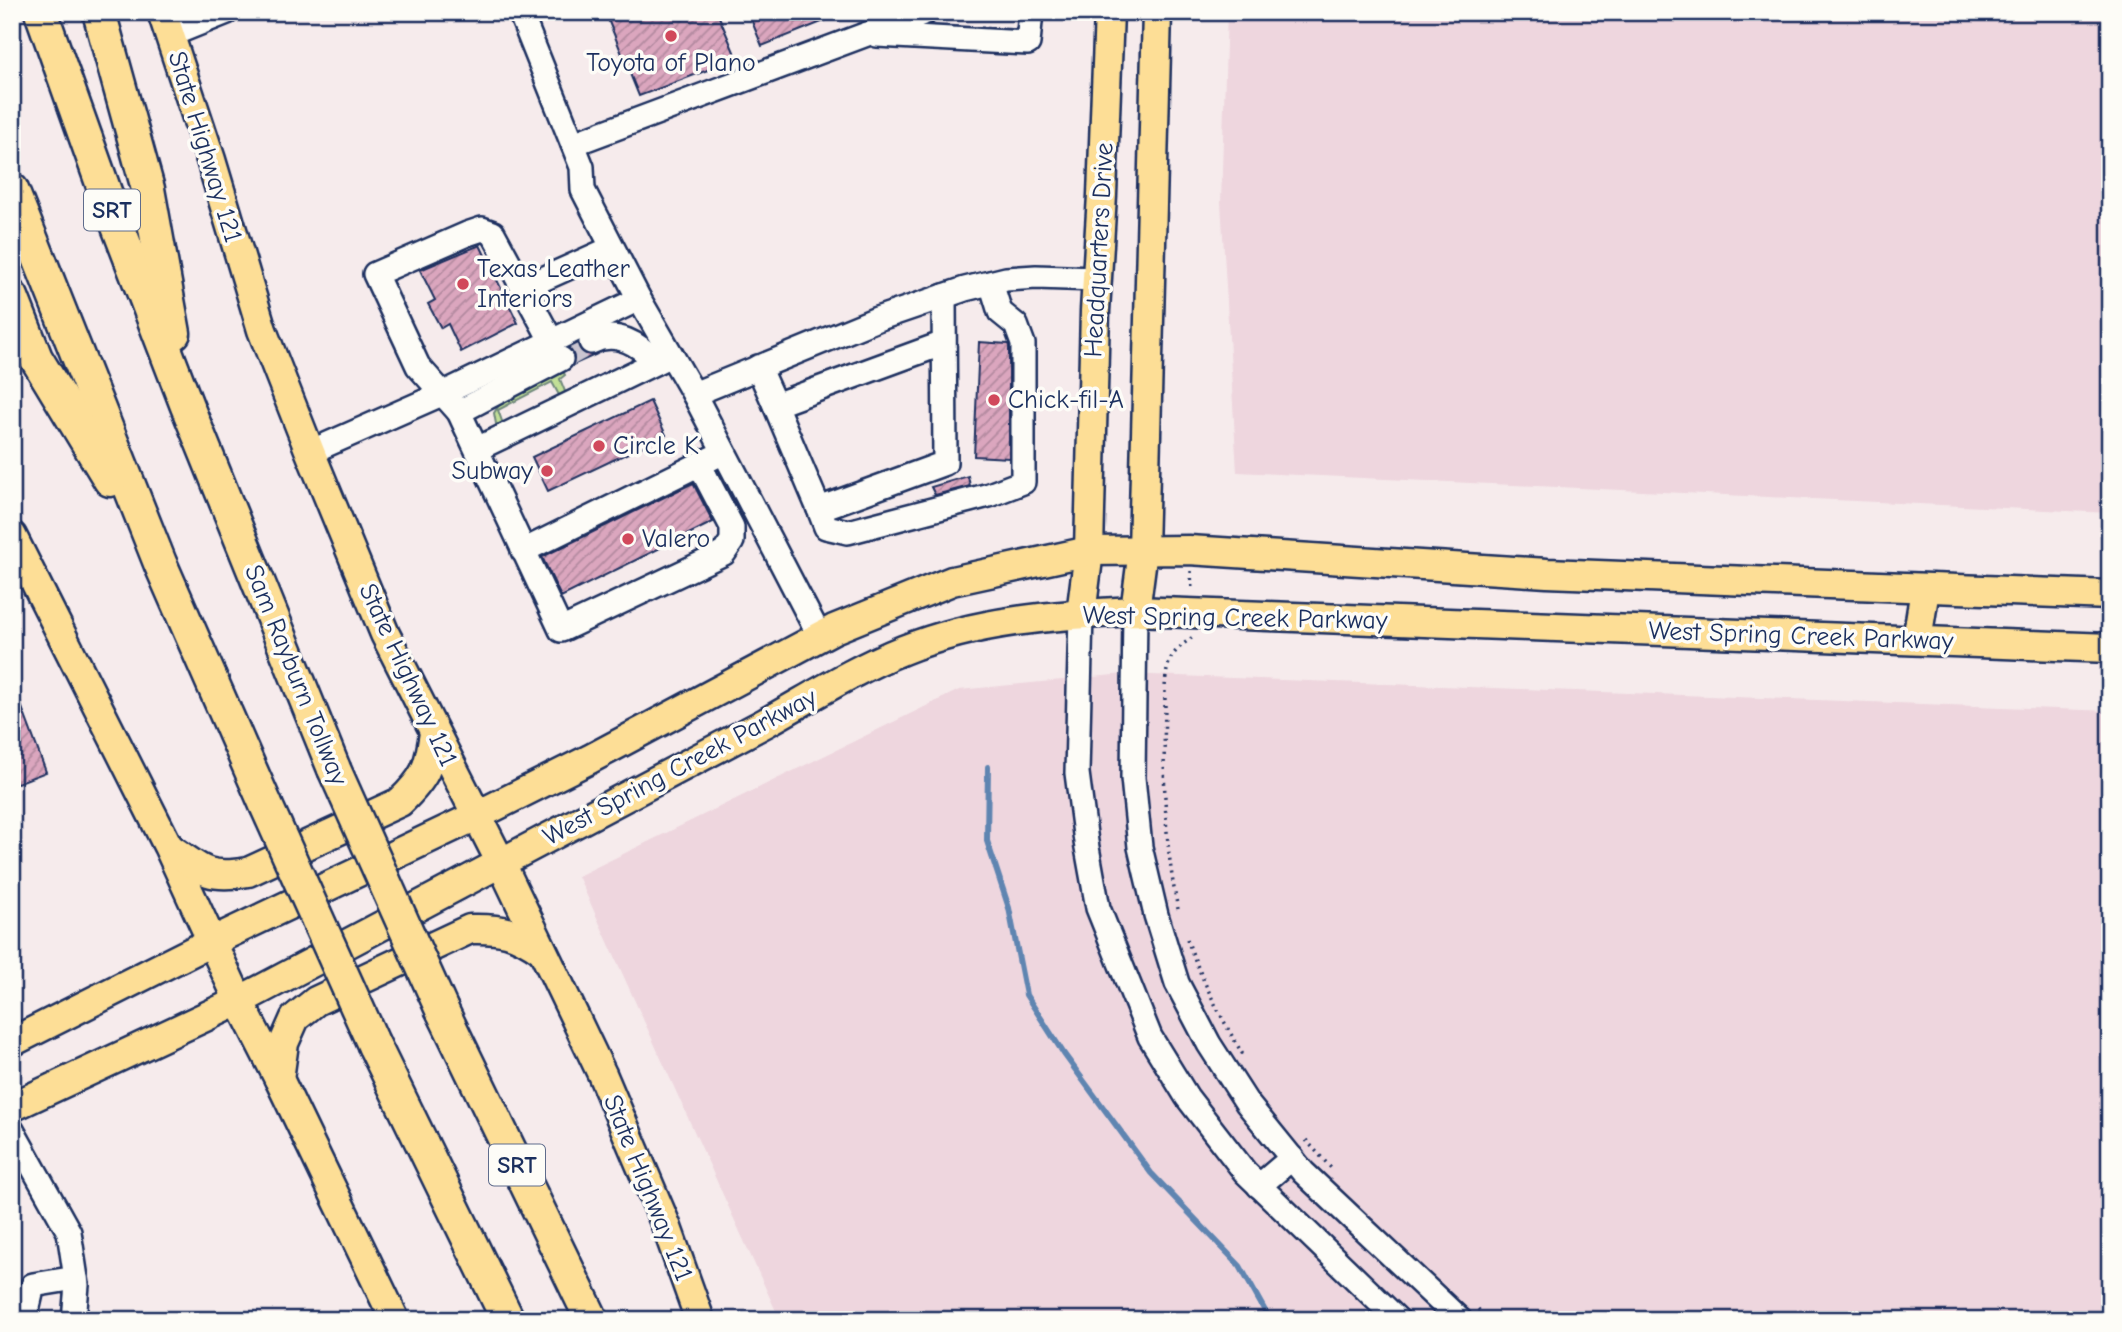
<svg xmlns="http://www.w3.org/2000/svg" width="2122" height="1332" font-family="'Comic Neue',sans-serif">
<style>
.built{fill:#eed6de}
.grass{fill:#c2df97;stroke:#6e877a;stroke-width:2}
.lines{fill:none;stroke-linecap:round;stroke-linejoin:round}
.stream{stroke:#5f85b1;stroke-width:6}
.building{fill:url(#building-hatch);stroke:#1b2f5e;stroke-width:2}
.minor-tunnel{stroke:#cac5d0;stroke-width:23;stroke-dasharray:23 11;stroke-linecap:butt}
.minor-casing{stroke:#1b2f5e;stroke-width:28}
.major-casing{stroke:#1b2f5e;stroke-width:33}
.highway-casing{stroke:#1b2f5e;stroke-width:37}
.path{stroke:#1b2f5e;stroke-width:3.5;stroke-dasharray:2 5;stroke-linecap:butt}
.minor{stroke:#fdfcf7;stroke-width:23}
.major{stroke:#fdde96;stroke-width:28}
.highway{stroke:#fdde96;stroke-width:32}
.highway-bridge-casing{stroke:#1b2f5e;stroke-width:37;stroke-linecap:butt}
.highway-bridge{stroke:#fdde96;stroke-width:32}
.poi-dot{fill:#d1495b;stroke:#fdfcf7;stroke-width:2.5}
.labels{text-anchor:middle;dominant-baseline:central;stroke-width:7;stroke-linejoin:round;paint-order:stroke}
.shield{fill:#fdfcf7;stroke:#5f6c8c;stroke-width:2}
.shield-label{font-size:24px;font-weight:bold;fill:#1b2f5e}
.poi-label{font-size:26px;fill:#1b2f5e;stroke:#fdfcf7;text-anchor:start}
.street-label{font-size:26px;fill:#1b2f5e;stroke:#fdfcf7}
</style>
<defs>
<pattern id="building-hatch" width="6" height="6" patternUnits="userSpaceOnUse" patternTransform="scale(1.75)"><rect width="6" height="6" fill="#dba6be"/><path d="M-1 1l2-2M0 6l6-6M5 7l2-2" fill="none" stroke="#b1889e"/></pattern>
</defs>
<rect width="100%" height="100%" fill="#f6ebec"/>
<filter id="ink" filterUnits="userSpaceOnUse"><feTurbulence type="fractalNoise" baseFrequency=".0143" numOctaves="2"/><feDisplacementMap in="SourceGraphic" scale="14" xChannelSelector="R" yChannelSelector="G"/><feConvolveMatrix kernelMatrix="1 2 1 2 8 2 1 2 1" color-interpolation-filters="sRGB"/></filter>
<g filter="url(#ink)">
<g class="built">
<path d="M1227 12H2110V513L1237 472 1221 202Z"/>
<path d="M1124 674 2110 711V1320H780L578 876 959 690Z"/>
</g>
<path class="grass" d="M560 366 565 375 560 379 566 394 560 397 552 382 498 410 503 424H496L494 413 507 393Z"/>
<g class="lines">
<path class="stream" d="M988 767 987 841 1009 908 1026 995 1064 1054 1151 1173 1240 1266 1270 1320"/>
</g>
<g class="building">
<path d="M605 12H717L737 59 639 96Z"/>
<path d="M748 12H844V13L762 46Z"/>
<path d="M480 245 518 323 461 352 448 324 441 328 428 304 435 300 420 270Z"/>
<path d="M979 342 1008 344 1009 346V458L974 456Z"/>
<path d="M578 344 583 353 595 355 573 365 575 359 569 348Z"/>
<path d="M650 401 666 435 548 491 532 457Z"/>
<path d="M968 476 970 486 935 495 931 487Z"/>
<path d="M693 483 713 522 561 597 542 557Z"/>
<path d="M12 686H14L46 772 12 785Z"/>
</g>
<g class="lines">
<path class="minor-tunnel" d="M561 359 591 342"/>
<defs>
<g id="minor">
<path d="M520 12 582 167 583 190 639 299"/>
<path d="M170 35 227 12"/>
<path d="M877 35 1028 43 1031 12"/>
<path d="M573 144 926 12"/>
<path d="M523 288 612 248"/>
<path d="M944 296 945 463 819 509 775 405 944 343"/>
<path d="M551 340 493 233 482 229 467 234 375 274 418 366 459 412 561 630 724 553 732 541V527L699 464"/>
<path d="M591 342C616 329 639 344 656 362"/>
<path d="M758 367 775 405"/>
<path d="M694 394 877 319 965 289 1006 279 1036 277 1097 279"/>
<path d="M459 412 561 359"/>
<path d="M477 449 671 355"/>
<path d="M310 452 444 393 639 299 694 394 820 637"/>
<path d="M819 509 826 527 848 532 989 495 1023 482V344L1016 325 1000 312 991 283"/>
<path d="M523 551 712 458"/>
<path d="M1135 611 1133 778 1140 847 1156 915 1177 983 1209 1044 1247 1103 1303 1172 1460 1320"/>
<path d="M1081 614 1077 773 1086 842 1098 908 1150 1037 1187 1097 1245 1172 1398 1320"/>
<path d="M12 1130 69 1232 77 1285 74 1320"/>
<path d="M1259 1186 1292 1158"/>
<path d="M25 1320 33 1285 76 1278"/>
</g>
<g id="major">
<path d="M162 12 211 160 262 330 310 452 385 634 501 863 602 1074 666 1225 700 1320"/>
<path d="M12 536 168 846 239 1001 279 1079 395 1320"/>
<path d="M1135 611 1143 550 1157 12"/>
<path d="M1081 614 1089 551 1095 311 1102 195 1109 12"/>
<path d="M1917 640 1925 589"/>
<path d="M170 848C202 871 208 879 248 872L400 802C426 777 429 768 434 733"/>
<path d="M12 1042 211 942 476 816 590 759 834 629 952 581 1089 551 1189 550 1547 573 2110 595"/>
<path d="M279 1079 284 1043 295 1018 316 1001 470 929C502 928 516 932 542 950"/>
<path d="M12 1107 239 1001 765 723C810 698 855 669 903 650 978 620 1056 615 1135 611L2110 648"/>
</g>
<g id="highway">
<path d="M41 12 109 203 187 406 334 769"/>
<path d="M99 12 148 189 174 333"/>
<path d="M12 190 160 563 266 805"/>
<path d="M12 297 36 358 110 480"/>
<path d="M442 1010 592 1320"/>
<path d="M374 1045 508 1320"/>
</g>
</defs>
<use href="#minor" class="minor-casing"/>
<use href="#major" class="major-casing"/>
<use href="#highway" class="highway-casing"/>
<g class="path">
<path d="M1191 571 1192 592"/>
<path d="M1178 909C1164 844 1163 774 1165 708 1165 692 1164 675 1170 660 1175 650 1184 643 1193 637"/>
<path d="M1187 939C1202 981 1222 1020 1245 1058"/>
<path d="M1306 1140 1331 1168"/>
<path d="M1478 1309 1489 1320"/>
</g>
<use href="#minor" class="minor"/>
<use href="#major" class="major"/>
<use href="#highway" class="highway"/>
<defs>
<g id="highway-bridge">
<path d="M334 769 442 1010"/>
<path d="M266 805 374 1045"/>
</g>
</defs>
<use href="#highway-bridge" class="highway-bridge-casing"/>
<use href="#highway-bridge" class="highway-bridge"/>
</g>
</g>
<g class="poi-dot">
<circle cx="671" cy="36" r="7"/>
<circle cx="463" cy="284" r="7"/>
<circle cx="994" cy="400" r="7"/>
<circle cx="599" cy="446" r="7"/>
<circle cx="547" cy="471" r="7"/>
<circle cx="628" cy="539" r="7"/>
</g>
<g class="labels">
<g class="shield">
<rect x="84" y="189.5" width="56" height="41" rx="5"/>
<rect x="489" y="1144.5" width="56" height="41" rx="5"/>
</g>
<g class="shield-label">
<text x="112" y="210">SRT</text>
<text x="517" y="1165">SRT</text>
</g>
<g class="poi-label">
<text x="671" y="63" text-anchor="middle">Toyota of Plano</text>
<text x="477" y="269">Texas Leather<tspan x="477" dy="30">Interiors</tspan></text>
<text x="1008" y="400">Chick-fil-A</text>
<text x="613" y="446">Circle K</text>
<text x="533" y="471" text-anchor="end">Subway</text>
<text x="642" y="539">Valero</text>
</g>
<g class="street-label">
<text transform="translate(205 147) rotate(73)">State Highway 121</text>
<text transform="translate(1099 250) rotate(-87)">Headquarters Drive</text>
<text transform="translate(1235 618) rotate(1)">West Spring Creek Parkway</text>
<text transform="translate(1801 636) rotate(2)">West Spring Creek Parkway</text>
<text transform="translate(296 675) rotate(68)">Sam Rayburn Tollway</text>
<text transform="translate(408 675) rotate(65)">State Highway 121</text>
<text transform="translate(680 767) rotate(-28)">West Spring Creek Parkway</text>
<text transform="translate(648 1188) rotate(68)">State Highway 121</text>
</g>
</g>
<rect width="2122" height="1332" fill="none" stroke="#fdfcf7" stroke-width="42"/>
<rect x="21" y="21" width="2080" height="1290" fill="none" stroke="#1b2f5e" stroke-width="2.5" filter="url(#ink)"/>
</svg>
